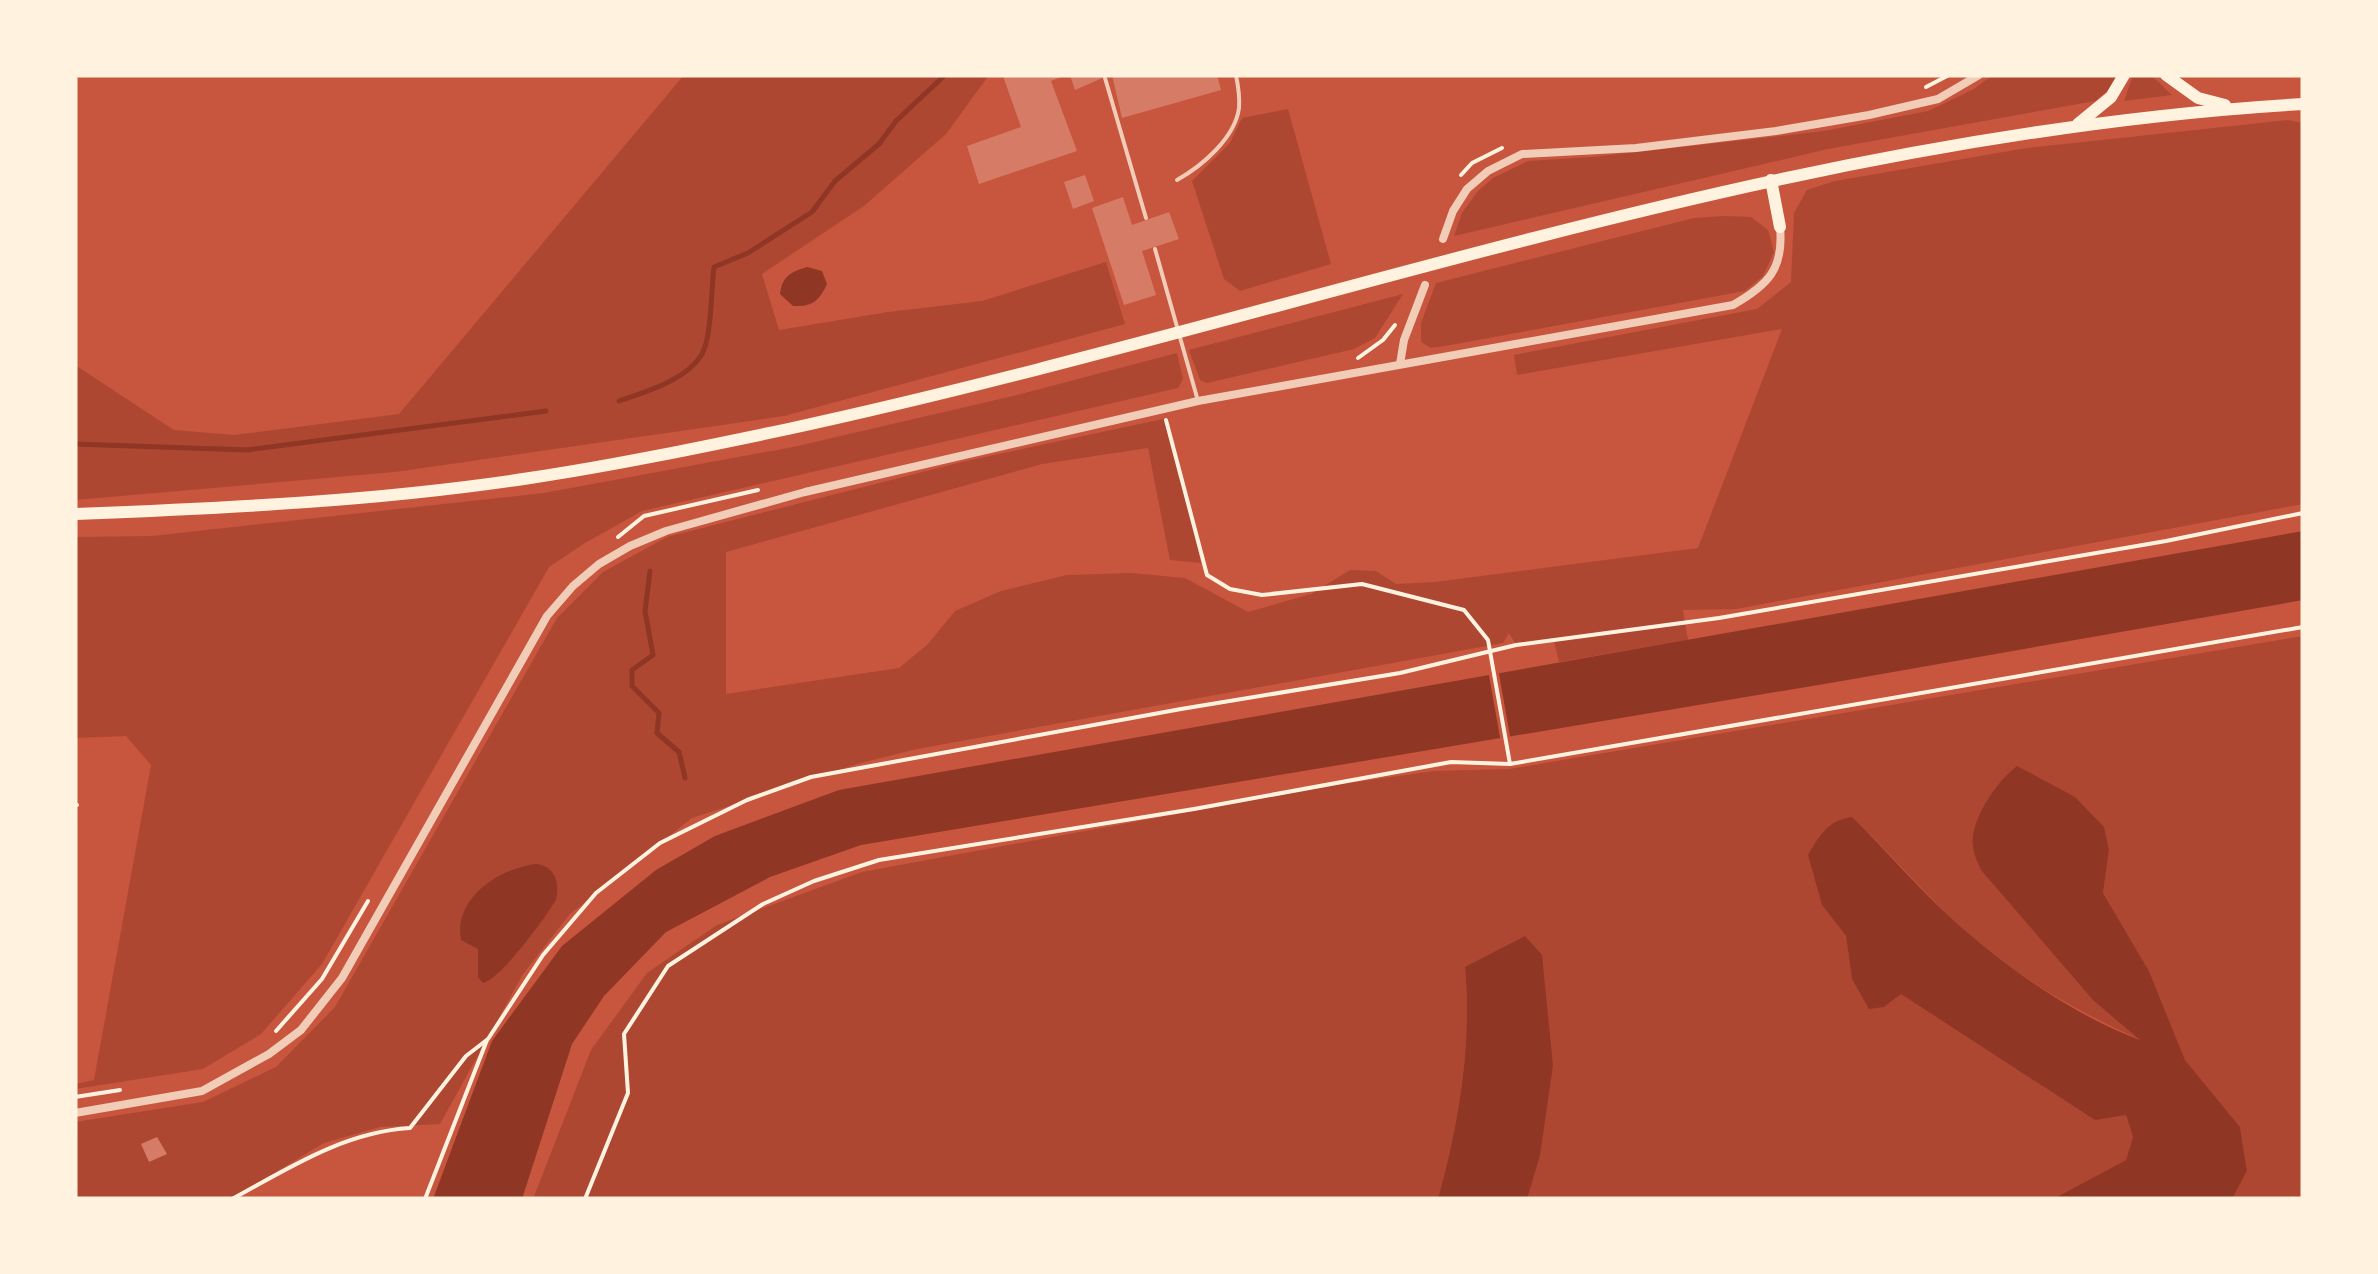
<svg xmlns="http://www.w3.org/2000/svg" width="2378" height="1274" font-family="'PT Sans',sans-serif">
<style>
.green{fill:#ae4732}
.water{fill:#8f3625}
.pier{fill:#c8553d}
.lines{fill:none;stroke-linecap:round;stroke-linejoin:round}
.stream{stroke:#8f3625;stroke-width:5}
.building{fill:#d67c66}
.path{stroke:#fff3e0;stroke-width:4}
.service{stroke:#f1ccb7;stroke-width:4}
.minor{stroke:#f1ccb7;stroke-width:8}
.primary{stroke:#fff3e0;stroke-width:12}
</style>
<rect width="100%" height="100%" fill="#c8553d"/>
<g class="green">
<path d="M684 75H989L946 134 864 206 762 274 779 330 888 312 982 301 1106 262 1125 324 784 416 395 472 75 500V365L174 430 234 435 399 414Z"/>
<path d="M1993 75H2117L2114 85 2095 101 1828 149 1454 236 1462 213 1478 191 1493 178 1528 161 1592 157 1824 131 1928 111 1974 89Z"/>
<path d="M2133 75H2151L2172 95 2124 101Z"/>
<path d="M1288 109 1331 264 1240 291 1224 279 1192 181 1230 143 1242 118Z"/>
<path d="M2288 120 2303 123V504L1736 609 1683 610 1688 640 1559 662 1554 641 1516 645 1509 633 1503 643 917 749 857 764 692 818 570 914 523 974 440 1124 380 1127 324 1143 231 1199H75V1122L203 1102 276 1067 335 1007 557 618 603 572 667 537 966 461 1168 418 1201 563 1170 560 1148 448 1042 464 726 552V694L899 668 928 644 955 611 1001 591 1067 575 1131 573 1185 578 1248 612 1311 594 1350 570 1376 571 1396 584 1435 582 1698 548 1782 329 1517 375 1514 355 1757 309 1791 282 1794 213 1807 190 1835 181 2027 148Z"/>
<path d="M1723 216 1751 217 1768 230 1774 252 1763 276 1745 291 1445 346 1431 348 1421 342V323L1436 283 1694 218Z"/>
<path d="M1403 294 1375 338 1354 349 1207 383 1200 380 1189 350Z"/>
<path d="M1177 353 1183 379 1178 388 642 511 585 543 549 567 322 964 261 1034 203 1069 75 1089V1084L94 1080 151 765 126 736 75 738V537L152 536 544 493 793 447 1013 396Z"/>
<path d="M2303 636V1199H2232L2247 1171 2240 1127 2185 1060 2149 971 2103 893 2109 850 2075 797 2145 1042C2098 1021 2052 997 2010 967 1958 930 1914 880 1870 834L1822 905 1846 936 1852 979 1884 1007 1901 993 2126 1114 2133 1137 2126 1160 2053 1199H1527L1540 1156 1553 1065 1465 967C1472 1045 1459 1123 1438 1199H533L591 1050 647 973 717 925 862 872 1335 785 1434 771 1509 769Z"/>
</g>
<g class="water">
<path d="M807 267 822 271 827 284C819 301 812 307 793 306L780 294C782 276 791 272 807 267Z"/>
<path d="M2303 531V600L1836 682 861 845 770 877 666 932 604 996 572 1044 522 1199H433L492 1041 562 946 656 870 715 836 839 790Z"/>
<path d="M2017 766 2075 797 2104 827 2109 850 2103 893 2149 971 2185 1060 2240 1127 2247 1171 2232 1199H2053L2126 1160 2133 1137 2126 1115 2095 1120 1901 994 1884 1007 1869 1009 1852 979 1846 936 1822 905 1808 855C1820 835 1828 820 1852 817 1885 849 1915 885 1949 916 2003 966 2071 1014 2140 1040L2093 1000 1981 870C1978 863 1974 855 1973 847 1969 821 1997 781 2017 766Z"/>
<path d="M536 864C555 866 560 882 556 900 544 919 502 978 483 983L478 977V949L461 940C453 898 500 868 536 864Z"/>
<path d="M1525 936 1542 955 1553 1066 1540 1156 1527 1199H1438C1459 1123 1472 1045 1465 967Z"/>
</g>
<path class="pier" d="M1498 668 1511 742 1501 743 1488 670Z"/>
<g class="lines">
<g class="stream">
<path d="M619 401C645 392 687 380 702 354 712 336 711 289 714 267L748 253 812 212 835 181 879 144 896 121 945 75"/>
<path d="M75 444 247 450 546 411"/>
<path d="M650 571 645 611 653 655 632 670V686L659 713 657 733 679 752 685 778"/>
</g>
</g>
<g class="building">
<path d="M1007 75H1066L1051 81 1077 151 979 184 967 146 1021 127 1003 76Z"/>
<path d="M1070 75H1107V76L1075 90Z"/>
<path d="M1112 75H1217L1221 90 1122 118Z"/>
<path d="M1085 175 1094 201 1073 209 1064 182Z"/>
<path d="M1123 197 1132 225 1169 212 1179 239 1142 251 1156 295 1124 305 1092 208Z"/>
<path d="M157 1137 167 1154 149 1162 141 1144Z"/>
</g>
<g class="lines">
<g class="path">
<path d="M1926 87 1949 75"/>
<path d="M1461 175 1472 163 1502 148"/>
<path d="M1358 358 1383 340 1395 325"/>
<path d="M1166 420 1207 575 1230 589 1262 595 1362 584 1464 610 1488 640 1510 764"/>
<path d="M618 537 644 516 758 490"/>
<path d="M75 806 77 805"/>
<path d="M276 1031 322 979 368 901"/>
<path d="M75 1097 120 1090"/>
<path d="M232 1199C289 1168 344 1132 410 1128L466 1056 488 1039 543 955 596 893 660 843 747 800 811 777 1181 709 1400 673 1516 645 1719 618 2166 541 2303 513"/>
<path d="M425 1199 487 1040"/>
<path d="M585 1199 628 1093 624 1034 668 966 763 904 814 881 879 860 1194 809 1451 762 1510 764 2303 627"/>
</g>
<g class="service">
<path d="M1105 78 1146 218"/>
<path d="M1177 180C1202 166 1235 138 1239 108 1240 97 1238 85 1236 75"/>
<path d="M1155 249 1198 401"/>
</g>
<g class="minor">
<path d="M1443 239 1453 211 1467 189 1488 171 1522 154 1636 148 1776 131 1869 115 1938 99 1979 75"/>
<path d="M1400 364 1404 340 1425 285"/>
<path d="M75 1113 202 1091 269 1054 301 1030 342 978 547 616 573 586 599 564 630 546 666 531 805 492 1198 401 1733 305C1768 285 1784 269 1780 227"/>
</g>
<g class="primary">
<path d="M2166 75 2198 98 2225 105"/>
<path d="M2078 124 2111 97 2124 75"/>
<path d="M1771 180 1780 227"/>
<path d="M75 514C227 508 380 501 530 478 616 465 702 447 788 429 1295 319 1780 134 2303 104"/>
</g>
</g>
<rect width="2378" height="1274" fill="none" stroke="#fff3e0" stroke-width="155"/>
</svg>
